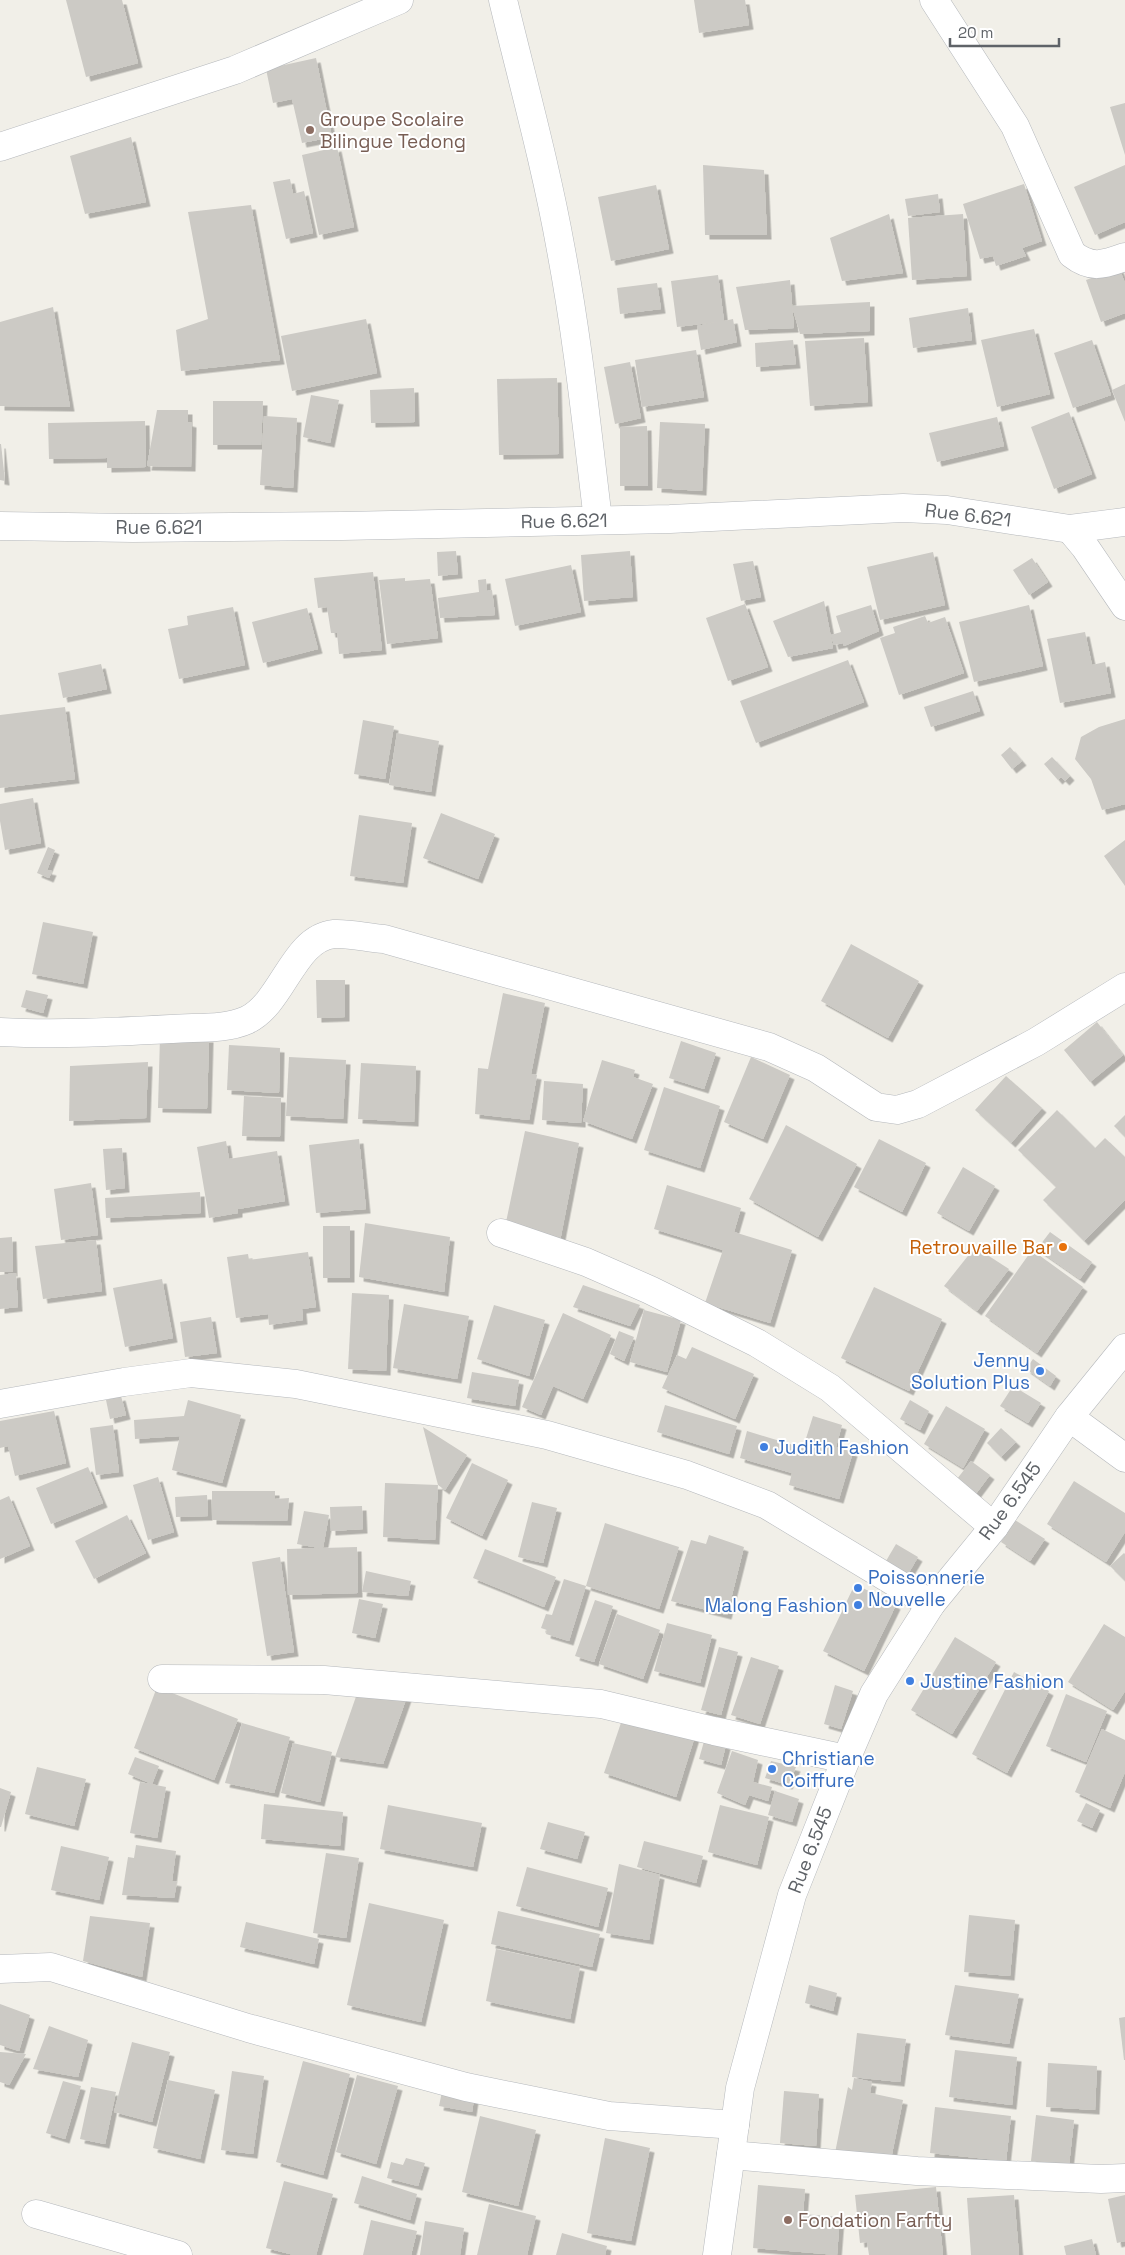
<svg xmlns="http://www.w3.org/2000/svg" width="1125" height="2255" font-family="'Space Grotesk',sans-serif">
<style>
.building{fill:#cccac5;filter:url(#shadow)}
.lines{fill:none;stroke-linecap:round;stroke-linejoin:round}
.minor-casing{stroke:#b5b8bc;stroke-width:29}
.minor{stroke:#fff;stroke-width:28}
.education-dot{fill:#8d6e63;stroke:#fff;stroke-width:2}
.food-dot{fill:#e8710a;stroke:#fff;stroke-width:2}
.shop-dot{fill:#3f7fe0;stroke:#fff;stroke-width:2}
.labels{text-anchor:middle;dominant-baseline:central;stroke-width:4;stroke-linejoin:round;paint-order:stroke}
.education-label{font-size:19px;fill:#785e54;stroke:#fff;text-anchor:start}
.street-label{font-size:19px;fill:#5f6368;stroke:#fff}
.food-label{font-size:19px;fill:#c56008;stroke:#fff;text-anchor:end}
.shop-label{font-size:19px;fill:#366cbe;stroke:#fff;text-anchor:start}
</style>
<defs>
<filter id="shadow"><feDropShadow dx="4.5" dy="4.5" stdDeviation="0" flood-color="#0004"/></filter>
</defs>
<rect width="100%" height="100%" fill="#f1efe8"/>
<g class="building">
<path d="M66 0H122L138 63 86 77Z"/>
<path d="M694 0H745L749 25 699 33Z"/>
<path d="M316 58 332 137 302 143 292 99 273 103 266 69Z"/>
<path d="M1125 103V155L1110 107Z"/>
<path d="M131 137 146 202 85 214 70 156Z"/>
<path d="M337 147 354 227 319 235 302 155Z"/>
<path d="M703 165 764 170 767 235H705Z"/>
<path d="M1125 165V222L1095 235 1074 187Z"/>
<path d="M290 179 293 194 304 191 313 233 286 239 273 182Z"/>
<path d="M1024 184 1042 241 1022 248 1026 256 996 266 993 256 980 259 963 204Z"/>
<path d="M656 185 669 249 611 261 598 197Z"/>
<path d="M938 194 940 212 908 216 905 199Z"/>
<path d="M251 205 280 360 181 371 176 330 208 319 188 212Z"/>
<path d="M889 214 903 273 842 281 830 238Z"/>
<path d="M963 214 967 276 912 280 908 218Z"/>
<path d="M1119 268 1125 283V313L1101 322 1086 280Z"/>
<path d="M718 275 724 321 733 319 737 342 701 350 697 326 717 322 677 327 671 281Z"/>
<path d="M790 280 794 328 745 330 736 287Z"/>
<path d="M657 283 661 309 620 314 617 288Z"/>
<path d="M870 302V331L800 334 792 306Z"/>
<path d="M53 307 70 407 0 406V322Z"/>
<path d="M968 308 972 340 913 348 909 318Z"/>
<path d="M366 319 377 373 292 391 281 336Z"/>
<path d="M1034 329 1050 394 997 407 981 340Z"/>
<path d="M864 338 868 402 810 406 805 341Z"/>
<path d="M793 340 796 364 756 367 755 343Z"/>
<path d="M1092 340 1111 395 1073 408 1054 353Z"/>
<path d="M696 350 704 397 642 407 635 360Z"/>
<path d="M630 362 641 418 615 424 604 367Z"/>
<path d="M557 378 559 454 499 455 497 379Z"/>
<path d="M1125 384V422L1112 390Z"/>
<path d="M414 388 415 422 371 423 370 390Z"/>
<path d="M311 395 339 400 330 443 303 437Z"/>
<path d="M213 401H263L261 445H213Z"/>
<path d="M157 410H188V422L192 423 191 467 147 466Z"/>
<path d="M1069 412 1092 474 1054 489 1031 427Z"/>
<path d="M264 416 297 418 293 488 260 485Z"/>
<path d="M997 417 1004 446 937 462 929 433Z"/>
<path d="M145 421 146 467 107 468V458L49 459 48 423Z"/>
<path d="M660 422 705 424 702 491 657 488Z"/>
<path d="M647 426 648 486H620V427Z"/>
<path d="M0 444H1L5 481 0 480Z"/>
<path d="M456 551 458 574 438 576 437 552Z"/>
<path d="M630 551 633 597 584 601 581 555Z"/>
<path d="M933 552 945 605 880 620 867 567Z"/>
<path d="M1032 558 1048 582 1029 595 1013 570Z"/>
<path d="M753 561 761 597 741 601 733 564Z"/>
<path d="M571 565 581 612 515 626 505 579Z"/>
<path d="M373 572 382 650 339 654 337 633H331L327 607 318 608 314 578Z"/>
<path d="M405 578V581L430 579 438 638 387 644 379 580Z"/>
<path d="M486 579 487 591 492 590 495 615 440 618 438 598 479 592 478 580Z"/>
<path d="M824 601 833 648 788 657 773 621Z"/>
<path d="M745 604 768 667 728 681 706 618Z"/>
<path d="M871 605 879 631 844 646 843 643 834 645 831 635 841 632 836 616Z"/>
<path d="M1029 605 1043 666 974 682 959 622Z"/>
<path d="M233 607 245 665 179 679 168 629 188 625 187 616Z"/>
<path d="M307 608 318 649 263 663 252 622Z"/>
<path d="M925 616 928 623 945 617 964 673 899 695 880 638 895 633 893 627Z"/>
<path d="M1085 632 1092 665 1105 662 1111 693 1060 703 1047 639Z"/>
<path d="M848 660 864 702 756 743 740 701Z"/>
<path d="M101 664 107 689 63 698 58 673Z"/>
<path d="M973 691 980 711 931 727 924 707Z"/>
<path d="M65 707 75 779 0 788V715Z"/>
<path d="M1125 719V804L1102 810 1091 779 1075 759 1081 737 1099 727Z"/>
<path d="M363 720 394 726 385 779 354 774Z"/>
<path d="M397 733 439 741 431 792 389 785Z"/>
<path d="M1010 747 1022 761 1012 769 1001 755Z"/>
<path d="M1052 757 1070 776 1065 781 1061 777 1058 780 1044 764Z"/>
<path d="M33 798 41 843 5 850 0 821V804Z"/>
<path d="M441 813 495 834 478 879 423 858Z"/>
<path d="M359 815 412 823 403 883 350 876Z"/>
<path d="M1125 840V886L1104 856Z"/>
<path d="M48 847 55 850 47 870 52 871 49 878 37 873Z"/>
<path d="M43 922 93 932 83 984 32 974Z"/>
<path d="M851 944 919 981 888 1038 821 1001Z"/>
<path d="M316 980H345V1017L317 1018Z"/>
<path d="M26 990 48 995 43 1013 21 1007Z"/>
<path d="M503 993 545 1003 531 1074 537 1075 529 1120 475 1114 478 1068 488 1069Z"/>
<path d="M1097 1022 1123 1055 1090 1082 1064 1050Z"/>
<path d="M160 1037 209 1038 207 1109 158 1108Z"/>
<path d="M681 1041 716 1053 704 1089 669 1078Z"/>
<path d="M229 1045 280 1048 279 1093 227 1090Z"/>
<path d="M289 1057 346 1060 343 1119 286 1116Z"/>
<path d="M751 1057 790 1075 763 1139 724 1122Z"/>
<path d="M602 1060 635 1070 633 1077 653 1084 632 1139 583 1121Z"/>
<path d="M148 1062 146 1118 69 1121 70 1066Z"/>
<path d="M361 1063 416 1066 414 1122 358 1119Z"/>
<path d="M1006 1076 1042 1108 1011 1143 975 1110Z"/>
<path d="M544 1081 583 1084 581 1123 542 1120Z"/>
<path d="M664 1087 720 1106 700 1168 644 1150Z"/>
<path d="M244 1096 281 1098 280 1137 242 1136Z"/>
<path d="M1057 1110 1095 1148 1105 1138 1125 1157V1200L1084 1241 1043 1200 1056 1187 1018 1150Z"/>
<path d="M1125 1115V1137L1114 1126Z"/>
<path d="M786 1125 857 1164 818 1237 749 1199Z"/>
<path d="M525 1131 579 1143 560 1241 505 1227Z"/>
<path d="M359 1139 366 1209 316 1213 309 1145Z"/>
<path d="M879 1139 926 1163 902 1212 854 1187Z"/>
<path d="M226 1141 229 1159 277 1151 285 1201 238 1209V1213L209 1218 197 1147Z"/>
<path d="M122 1148 125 1188 106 1190 103 1149Z"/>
<path d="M963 1167 995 1186 969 1231 937 1213Z"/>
<path d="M91 1183 98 1235 61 1240 54 1189Z"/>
<path d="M667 1185 741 1208 734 1232 792 1250 770 1323 705 1303 723 1250 654 1229Z"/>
<path d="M200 1192 201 1213 106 1218 105 1198Z"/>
<path d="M365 1223 450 1237 444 1292 359 1277Z"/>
<rect x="323" y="1226" width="27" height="52"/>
<path d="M1050 1232 1092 1262 1080 1279 1037 1249Z"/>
<path d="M12 1237 13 1272H0V1238Z"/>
<path d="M96 1240 102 1291 43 1299 35 1246Z"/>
<path d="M975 1247 1009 1269 977 1311 944 1286Z"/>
<path d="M1032 1250 1083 1287 1037 1353 985 1316Z"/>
<path d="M308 1252 316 1307 302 1309 303 1320 269 1325 268 1314 236 1318 227 1257 248 1254 249 1260Z"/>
<path d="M16 1273 18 1307 0 1309V1275Z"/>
<path d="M162 1279 173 1338 125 1347 113 1288Z"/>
<path d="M583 1285 640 1305 630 1326 573 1307Z"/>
<path d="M874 1287 942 1319 909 1391 841 1358Z"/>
<path d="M352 1293 389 1295 386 1371 348 1369Z"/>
<path d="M404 1304 469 1316 457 1379 393 1368Z"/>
<path d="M494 1305 545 1320 529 1376 477 1359Z"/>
<path d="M644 1310 681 1320 667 1372 630 1362Z"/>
<path d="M563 1313 611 1335 583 1399 553 1386 541 1415 522 1407Z"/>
<path d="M211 1317 217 1353 185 1357 180 1322Z"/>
<path d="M619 1331 634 1337 624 1361 610 1354Z"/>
<path d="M692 1347 754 1374 735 1419 662 1388 677 1355 686 1359Z"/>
<path d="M1033 1359 1056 1376 1050 1386 1026 1369Z"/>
<path d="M472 1372 519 1380 515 1406 467 1398Z"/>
<path d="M1013 1386 1041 1403 1028 1423 1000 1406Z"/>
<path d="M121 1396 126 1415 110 1419 106 1400Z"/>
<path d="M188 1400 241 1415 222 1483 172 1470 180 1436 135 1439 134 1420 184 1416Z"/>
<path d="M910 1400 929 1411 920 1430 900 1419Z"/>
<path d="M665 1405 737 1426 729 1454 657 1432Z"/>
<path d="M946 1406 985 1429 963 1468 924 1444Z"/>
<path d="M54 1411 66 1463 15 1476 8 1446 0 1448V1421Z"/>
<path d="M813 1416 842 1425 836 1447 853 1452 839 1499 789 1485 792 1473 740 1458 747 1431 803 1448Z"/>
<path d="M113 1425 119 1472 96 1475 90 1428Z"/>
<path d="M423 1427 467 1455 445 1490 438 1485Z"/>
<path d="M1001 1428 1016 1442 1001 1457 987 1443Z"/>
<path d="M971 1461 990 1475 969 1503 950 1488Z"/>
<path d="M472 1463 508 1480 482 1536 446 1518Z"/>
<path d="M88 1467 103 1503 51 1524 36 1488Z"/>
<path d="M158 1477 174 1532 148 1540 133 1485Z"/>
<path d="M1074 1481 1125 1513V1532L1106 1562 1047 1524Z"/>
<path d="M385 1483 438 1485 435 1540 383 1537Z"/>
<path d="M212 1491H275V1499L289 1498 287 1521 212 1520Z"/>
<path d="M207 1495 208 1516 176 1517 175 1497Z"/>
<path d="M9 1496 30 1546 0 1559V1500Z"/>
<path d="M532 1502 557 1508 543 1563 518 1557Z"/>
<path d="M362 1506 363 1529 331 1531 330 1507Z"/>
<path d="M304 1511 329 1515 323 1548 357 1547 358 1593 288 1595 287 1549 319 1548 297 1544Z"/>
<path d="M127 1515 146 1553 94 1579 75 1541Z"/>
<path d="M1015 1520 1045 1539 1030 1561 1001 1542Z"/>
<path d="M605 1523 679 1547 659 1609 586 1586Z"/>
<path d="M709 1535 744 1547 727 1615 671 1601 691 1540 706 1544Z"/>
<path d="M896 1544 918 1557 908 1574 886 1561Z"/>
<path d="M485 1549 556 1577 544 1607 473 1578Z"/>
<path d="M1124 1553 1125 1554V1581L1110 1566Z"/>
<path d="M280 1557 294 1652 267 1656 252 1562Z"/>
<path d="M366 1571 411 1581 408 1596 362 1592Z"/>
<path d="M564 1579 586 1586 569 1641 546 1634 547 1630 541 1628 546 1614 552 1615Z"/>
<path d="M855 1584 896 1605 864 1671 823 1651Z"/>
<path d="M359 1599 383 1604 375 1638 352 1633Z"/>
<path d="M595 1600 613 1606 594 1662 575 1656Z"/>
<path d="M617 1614 660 1630 643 1679 599 1664Z"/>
<path d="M667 1623 712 1635 700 1683 654 1671Z"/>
<path d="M1104 1624 1125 1637V1691L1113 1710 1068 1682Z"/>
<path d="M955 1637 996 1662 952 1734 911 1710Z"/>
<path d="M719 1647 738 1652 721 1715 701 1710Z"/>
<path d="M751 1657 779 1666 760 1724 731 1715Z"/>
<path d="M1014 1672 1049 1691 1007 1773 972 1754Z"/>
<path d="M360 1685 408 1694 383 1764 335 1757Z"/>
<path d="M835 1685 853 1691 841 1729 824 1724Z"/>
<path d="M157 1687 238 1719 214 1780 134 1748Z"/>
<path d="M1066 1694 1107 1711 1086 1762 1046 1746Z"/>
<path d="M624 1714 695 1736 676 1797 604 1773Z"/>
<path d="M242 1723 290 1737 274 1793 225 1783Z"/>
<path d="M1102 1729 1125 1740V1772L1110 1808 1075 1792Z"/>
<path d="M705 1738 726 1745 721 1765 699 1759Z"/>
<path d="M293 1743 332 1752 320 1802 281 1793Z"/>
<path d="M732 1751 758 1760 753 1782 772 1787 768 1801 749 1795 745 1805 717 1793Z"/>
<path d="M135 1757 159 1766 152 1784 128 1774Z"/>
<path d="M771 1761 796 1767 788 1785 765 1778Z"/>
<path d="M37 1767 86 1779 74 1826 25 1814Z"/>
<path d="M140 1782 166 1787 157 1838 130 1833Z"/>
<path d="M0 1788 11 1792 1 1827H0Z"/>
<path d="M775 1791 799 1799 792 1822 768 1815Z"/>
<path d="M1086 1803 1100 1810 1092 1828 1077 1821Z"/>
<path d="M264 1804 343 1812 340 1846 261 1839Z"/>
<path d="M388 1805 482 1823 473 1867 380 1849Z"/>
<path d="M720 1805 769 1817 757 1865 708 1852Z"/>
<path d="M548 1822 585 1832 577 1859 540 1849Z"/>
<path d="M644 1841 703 1856 696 1883 637 1867Z"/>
<path d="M136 1845 176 1851 172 1881 177 1882 174 1898 122 1895 128 1857 134 1858Z"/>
<path d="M61 1846 109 1857 99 1900 51 1890Z"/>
<path d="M326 1853 359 1858 346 1938 313 1933Z"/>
<path d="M619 1864 660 1875 649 1940 606 1933Z"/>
<path d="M527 1867 608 1888 598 1927 516 1906Z"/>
<path d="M369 1903 444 1920 421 2022 347 2005Z"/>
<path d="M498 1911 600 1934 592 1967 491 1944Z"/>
<path d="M969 1915 1015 1920 1010 1976 964 1972Z"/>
<path d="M90 1916 150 1923 142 1977 83 1961Z"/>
<path d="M246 1922 319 1939 314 1964 240 1947Z"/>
<path d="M496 1949 580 1967 570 2019 486 2001Z"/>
<path d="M809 1985 837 1993 833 2011 805 2003Z"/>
<path d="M955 1985 1019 1994 1009 2044 945 2035Z"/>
<path d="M0 2004 30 2015 19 2051 0 2045Z"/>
<path d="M1125 2017V2060H1124L1119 2018Z"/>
<path d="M49 2026 88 2040 78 2077 33 2069Z"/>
<path d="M857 2033 906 2039 900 2082 852 2077Z"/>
<path d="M132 2042 170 2052 152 2122 114 2112Z"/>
<path d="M955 2050 1017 2057 1012 2105 949 2097Z"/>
<path d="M0 2052 26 2054 9 2085 0 2082Z"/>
<path d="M303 2061 350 2074 323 2175 276 2162Z"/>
<path d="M1048 2063 1097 2066 1095 2110 1046 2107Z"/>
<path d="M232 2071 264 2076 253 2154 221 2150Z"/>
<path d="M357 2075 398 2086 376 2164 336 2152Z"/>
<path d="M854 2078 872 2082 870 2093 903 2100 890 2164 835 2153 848 2087 852 2090Z"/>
<path d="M168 2080 215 2090 200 2159 153 2148Z"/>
<path d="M63 2081 81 2086 65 2139 46 2133Z"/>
<path d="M91 2087 116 2092 105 2144 80 2139Z"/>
<path d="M443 2087 475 2092 472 2112 439 2106Z"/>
<path d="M784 2091 819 2094 816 2146 780 2143Z"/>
<path d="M935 2107 1011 2116 1006 2161 930 2153Z"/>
<path d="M1036 2115 1074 2120 1069 2165 1031 2161Z"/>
<path d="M480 2116 536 2130 518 2206 462 2192Z"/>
<path d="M605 2138 650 2148 631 2241 587 2233Z"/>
<path d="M406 2158 425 2163 418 2186 387 2178 391 2162 403 2165Z"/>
<path d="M362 2176 417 2194 410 2220 354 2203Z"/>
<path d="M284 2181 333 2194 316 2255H294L266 2248Z"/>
<path d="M758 2185 805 2189 803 2214 840 2217 837 2255 753 2248Z"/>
<path d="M936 2187 943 2255H869L867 2242 860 2243 855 2195Z"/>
<path d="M1014 2195 1019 2255H971L967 2198Z"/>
<path d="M1125 2195V2241L1117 2243 1108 2199Z"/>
<path d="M489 2204 536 2216 527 2255H477Z"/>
<path d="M371 2220 417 2231 411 2255H363Z"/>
<path d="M425 2221 464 2228 460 2255H420Z"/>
<path d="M562 2233 607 2246 605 2255H556Z"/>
<path d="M1092 2239 1096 2255H1066L1064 2246Z"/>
</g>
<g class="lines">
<defs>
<g id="minor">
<path d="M503 0C523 83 546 166 561 250 578 340 587 430 598 520"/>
<path d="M934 0 1015 126 1072 254C1091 269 1103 265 1125 257"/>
<path d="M0 147 235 70 399 0"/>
<path d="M0 526 133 528 343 526 670 519 903 508 947 510 1070 529 1125 522"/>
<path d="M1070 529 1085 547 1125 606"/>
<path d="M0 1032C57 1035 114 1032 172 1029 195 1027 225 1030 247 1020 283 1003 293 938 334 934 350 933 368 938 384 939L769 1047 816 1068 876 1107 897 1110 918 1104 1036 1042 1125 987"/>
<path d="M501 1233 586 1262 650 1290 757 1343 830 1388 994 1527"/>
<path d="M0 1404 124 1382 191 1373 296 1384 547 1435 687 1475 767 1505 931 1604"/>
<path d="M1069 1417 1125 1458"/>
<path d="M162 1679 324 1680 601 1704 714 1731 846 1759"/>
<path d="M0 1969 51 1967 248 2028 466 2087 609 2116 735 2125"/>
<path d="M731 2155 917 2171 1101 2179 1125 2178"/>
<path d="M36 2214 178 2255"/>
<path d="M717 2255 740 2088 792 1895 846 1759 874 1694 931 1604 994 1527 1069 1417 1125 1348"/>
</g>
</defs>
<use href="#minor" class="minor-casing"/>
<use href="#minor" class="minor"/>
</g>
<g class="education-dot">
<circle cx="310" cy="130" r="5"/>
<circle cx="788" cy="2220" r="5"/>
</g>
<circle class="food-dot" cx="1063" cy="1247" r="5"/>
<g class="shop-dot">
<circle cx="1040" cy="1371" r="5"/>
<circle cx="764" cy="1447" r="5"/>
<circle cx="858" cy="1588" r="5"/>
<circle cx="858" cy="1605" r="5"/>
<circle cx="910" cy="1681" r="5"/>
<circle cx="772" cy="1769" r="5"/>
</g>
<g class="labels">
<g class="education-label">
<text x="320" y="119">Groupe Scolaire<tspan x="320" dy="22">Bilingue Tedong</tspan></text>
<text x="798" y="2220">Fondation Farfty</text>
</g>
<g class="street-label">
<text transform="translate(968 515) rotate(7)">Rue 6.621</text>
<text transform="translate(564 521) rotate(-1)">Rue 6.621</text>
<text x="159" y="527">Rue 6.621</text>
<text transform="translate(1010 1501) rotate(-54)">Rue 6.545</text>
<text transform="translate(810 1850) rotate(-69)">Rue 6.545</text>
</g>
<g class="food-label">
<text x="1053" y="1247">Retrouvaille Bar</text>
</g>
<g class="shop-label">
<text x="1030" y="1360" text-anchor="end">Jenny<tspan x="1030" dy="22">Solution Plus</tspan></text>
<text x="774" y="1447">Judith Fashion</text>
<text x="868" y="1577">Poissonnerie<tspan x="868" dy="22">Nouvelle</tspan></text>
<text x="848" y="1605" text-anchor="end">Malong Fashion</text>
<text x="920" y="1681">Justine Fashion</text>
<text x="782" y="1758">Christiane<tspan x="782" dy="22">Coiffure</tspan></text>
</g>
</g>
<path d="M950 38v8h109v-8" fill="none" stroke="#5f6368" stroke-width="2.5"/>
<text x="958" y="38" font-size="15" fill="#5f6368" stroke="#ffffff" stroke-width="4" paint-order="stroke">20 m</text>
</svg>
